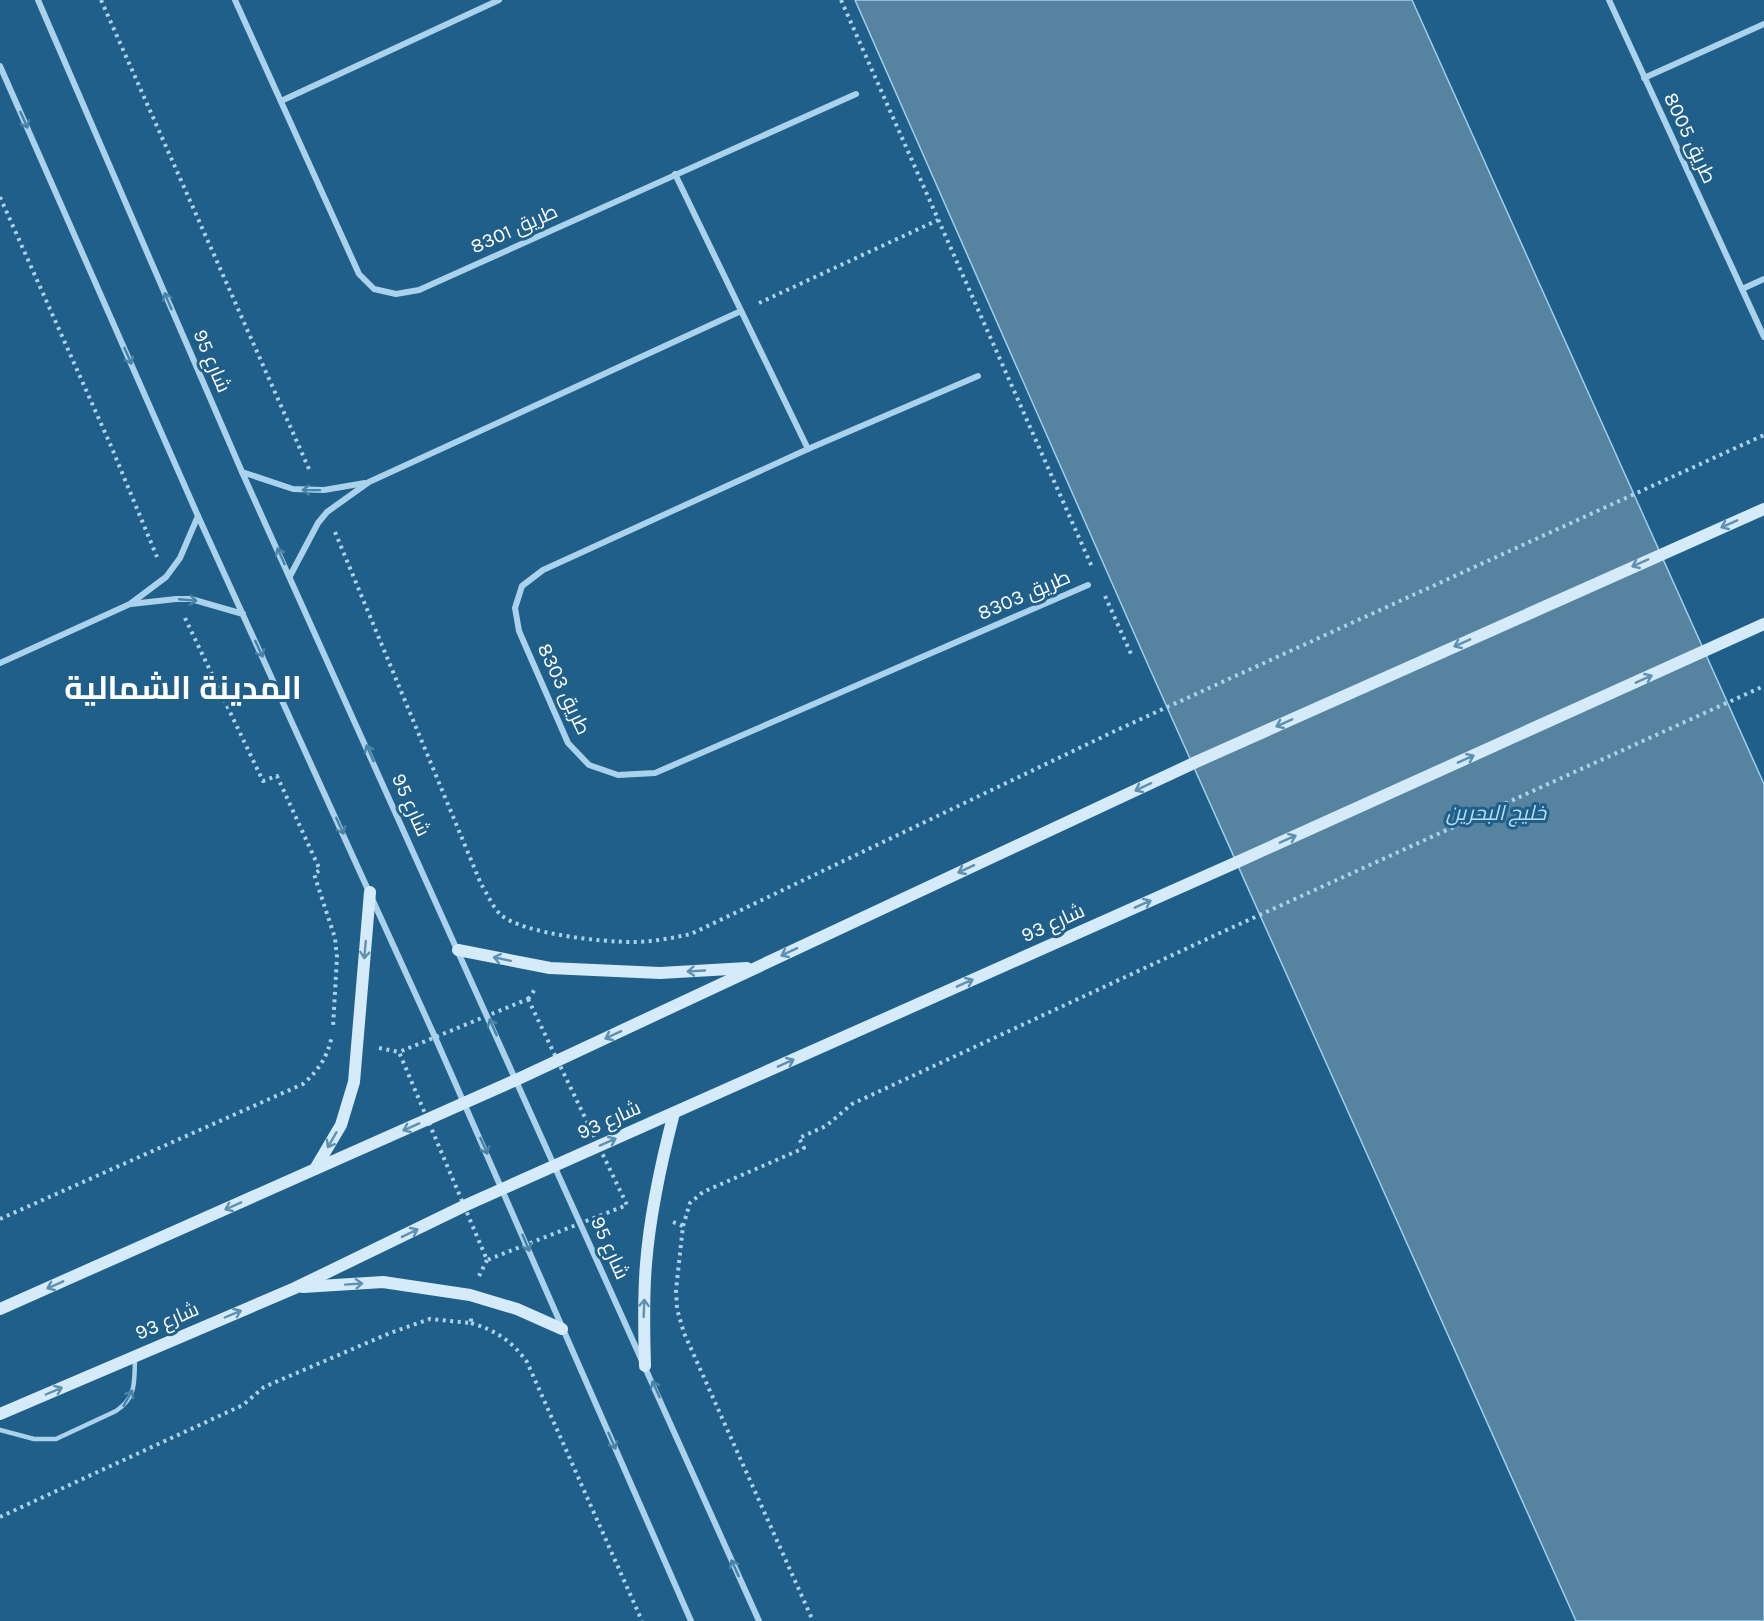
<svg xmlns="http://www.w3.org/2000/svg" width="1764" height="1621" font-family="Karla,Cairo,sans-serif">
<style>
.water{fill:#5583a0;stroke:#9ecfed;stroke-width:1.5}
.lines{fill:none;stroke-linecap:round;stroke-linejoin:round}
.path{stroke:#aad2ec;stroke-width:4;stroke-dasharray:3 4.5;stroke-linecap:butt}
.lane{stroke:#aad2ec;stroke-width:4.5}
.street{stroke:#aad2ec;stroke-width:6}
.secondary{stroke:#d6ebf9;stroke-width:12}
.oneway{stroke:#4982a7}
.oneway2{stroke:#5f90b1}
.labels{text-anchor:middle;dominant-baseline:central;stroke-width:6;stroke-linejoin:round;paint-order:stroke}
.street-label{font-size:20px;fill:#fff;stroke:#1f5f8a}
.water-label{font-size:21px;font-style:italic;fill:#b6dcf3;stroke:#1f5f8a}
.town-label{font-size:32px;font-weight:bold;fill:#fff;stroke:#1f5f8a}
</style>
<rect width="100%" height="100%" fill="#1f5f8a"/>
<path class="water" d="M855 0H1412L1764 784V1621H1576L1149 667Z"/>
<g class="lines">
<g class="path">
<path d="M101 0 309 469"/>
<path d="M841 0 1092 567"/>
<path d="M0 197 111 446 157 557"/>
<path d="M759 303 938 220"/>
<path d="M335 532 481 884C487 893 493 908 501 915 524 934 602 942 632 942 652 942 672 938 691 934L1117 730 1764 435"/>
<path d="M1105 596 1132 656"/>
<path d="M185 618 263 781 277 776 320 870 314 874 335 938 337 957 333 1027"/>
<path d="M528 999 627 1205 487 1260 399 1052Z"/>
<path d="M528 999 536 988"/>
<path d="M379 1048 399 1052"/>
<path d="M0 1219 303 1084C319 1070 328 1056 332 1035"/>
<path d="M673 1222 683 1226 676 1290 677 1309 684 1333 813 1621"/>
<path d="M683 1226 690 1203 703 1192 804 1148 799 1138 826 1126 852 1104 1220 933 1764 686"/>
<path d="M479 1276 487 1260"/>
<path d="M471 1323C495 1330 512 1341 527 1362L642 1621"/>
<path d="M0 1517 243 1405 264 1387 390 1333 430 1319 471 1323V1317"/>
</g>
<path class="lane" d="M0 1430 34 1439H56L116 1411C137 1397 134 1382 135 1359"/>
<g class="street">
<path d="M38 0 242 472 759 1621"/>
<path d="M235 0 359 274 374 289 396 294 419 290 856 94"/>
<path d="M1609 0 1764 337"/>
<path d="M0 66 198 516 435 1037 691 1621"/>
<path d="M1644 78 1764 24"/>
<path d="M281 101 499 0"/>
<path d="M675 174 808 449"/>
<path d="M1742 289 1764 279"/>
<path d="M978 376 808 449 543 570 522 586 515 608 519 631 568 743 589 765 618 775 655 773 1088 585"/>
<path d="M242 472 293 489 324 490 365 483"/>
<path d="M290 576 318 523 327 512 369 482 741 311"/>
<path d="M131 604 176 599H191L243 614"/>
<path d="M0 663 130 604 166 577 180 558 198 516"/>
</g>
<g class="secondary">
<path d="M458 950 550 968 660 973 747 968"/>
<path d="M315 1169 341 1125 354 1082 370 892"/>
<path d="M303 1287 383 1282 470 1295 517 1309 562 1329"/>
<path d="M0 1309 516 1080 1196 762 1764 509"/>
<path d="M645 1366C644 1332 643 1298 646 1264 650 1212 661 1163 674 1113"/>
<path d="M0 1414 295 1288 464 1206 1235 863 1764 624"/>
</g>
</g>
<defs><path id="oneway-shaft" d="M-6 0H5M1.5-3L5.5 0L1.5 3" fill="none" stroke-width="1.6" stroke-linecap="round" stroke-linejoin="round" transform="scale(1.5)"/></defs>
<g class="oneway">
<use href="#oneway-shaft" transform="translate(24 120) rotate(66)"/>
<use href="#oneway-shaft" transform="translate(168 301) rotate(-113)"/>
<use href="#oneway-shaft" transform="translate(128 356) rotate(66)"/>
<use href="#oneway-shaft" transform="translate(311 490) rotate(-179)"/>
<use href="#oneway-shaft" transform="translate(281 556) rotate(-114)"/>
<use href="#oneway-shaft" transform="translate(188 600) rotate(5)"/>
<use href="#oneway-shaft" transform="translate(259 649) rotate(65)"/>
<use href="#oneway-shaft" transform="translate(370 753) rotate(-114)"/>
<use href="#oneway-shaft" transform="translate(340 826) rotate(65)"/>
<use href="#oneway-shaft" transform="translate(493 1027) rotate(-114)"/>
<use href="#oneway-shaft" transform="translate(484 1146) rotate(66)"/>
<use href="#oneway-shaft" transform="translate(526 1243) rotate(67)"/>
<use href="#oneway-shaft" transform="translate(656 1389) rotate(-114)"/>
<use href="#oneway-shaft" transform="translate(128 1398) rotate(-60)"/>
<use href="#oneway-shaft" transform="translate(612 1441) rotate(66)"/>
<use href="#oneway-shaft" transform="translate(735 1568) rotate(-114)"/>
</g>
<g class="oneway2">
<use href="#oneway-shaft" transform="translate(1729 524) rotate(156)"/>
<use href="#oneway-shaft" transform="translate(1640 563) rotate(156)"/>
<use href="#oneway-shaft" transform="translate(1462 643) rotate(156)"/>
<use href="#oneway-shaft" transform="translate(1644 679) rotate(-24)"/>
<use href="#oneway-shaft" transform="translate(1284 723) rotate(156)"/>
<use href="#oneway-shaft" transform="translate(1466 759) rotate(-24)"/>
<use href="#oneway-shaft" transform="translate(1143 787) rotate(155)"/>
<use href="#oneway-shaft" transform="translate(1288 839) rotate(-24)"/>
<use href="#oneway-shaft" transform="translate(966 869) rotate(155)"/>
<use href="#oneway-shaft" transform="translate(1143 904) rotate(-24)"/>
<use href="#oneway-shaft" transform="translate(365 950) rotate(95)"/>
<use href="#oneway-shaft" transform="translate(789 952) rotate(155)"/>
<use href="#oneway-shaft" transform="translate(502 959) rotate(-168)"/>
<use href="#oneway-shaft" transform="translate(696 971) rotate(177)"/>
<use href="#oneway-shaft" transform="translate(965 983) rotate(-24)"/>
<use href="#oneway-shaft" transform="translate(613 1035) rotate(155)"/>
<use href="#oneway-shaft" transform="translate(786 1063) rotate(-24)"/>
<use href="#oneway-shaft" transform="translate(411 1127) rotate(156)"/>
<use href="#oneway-shaft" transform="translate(332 1140) rotate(120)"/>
<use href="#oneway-shaft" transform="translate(608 1142) rotate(-24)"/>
<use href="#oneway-shaft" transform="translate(233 1206) rotate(156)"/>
<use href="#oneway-shaft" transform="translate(410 1233) rotate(-26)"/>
<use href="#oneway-shaft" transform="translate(354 1284) rotate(-4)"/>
<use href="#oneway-shaft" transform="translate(55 1285) rotate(156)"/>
<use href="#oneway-shaft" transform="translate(644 1308) rotate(-88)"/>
<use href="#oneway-shaft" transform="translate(233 1314) rotate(-23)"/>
<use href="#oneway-shaft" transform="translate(54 1391) rotate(-23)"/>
</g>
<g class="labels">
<g class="street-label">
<text transform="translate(1690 138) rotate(65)">طريق 8005</text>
<text transform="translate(514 229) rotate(-24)">طريق 8301</text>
<text transform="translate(212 361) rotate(67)">شارع 95</text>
<text transform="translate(1024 595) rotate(-23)">طريق 8303</text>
<text transform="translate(564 689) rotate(65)">طريق 8303</text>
<text transform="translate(411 805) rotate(66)">شارع 95</text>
<text transform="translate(1053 923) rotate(-24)">شارع 93</text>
<text transform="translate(609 1120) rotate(-24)">شارع 93</text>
<text transform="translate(610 1248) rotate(66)">شارع 95</text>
<text transform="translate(167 1321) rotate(-23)">شارع 93</text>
</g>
<g class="water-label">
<text x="1496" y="813">خليج البحرين</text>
</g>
<g class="town-label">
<text x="183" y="688">المدينة الشمالية</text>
</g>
</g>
</svg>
